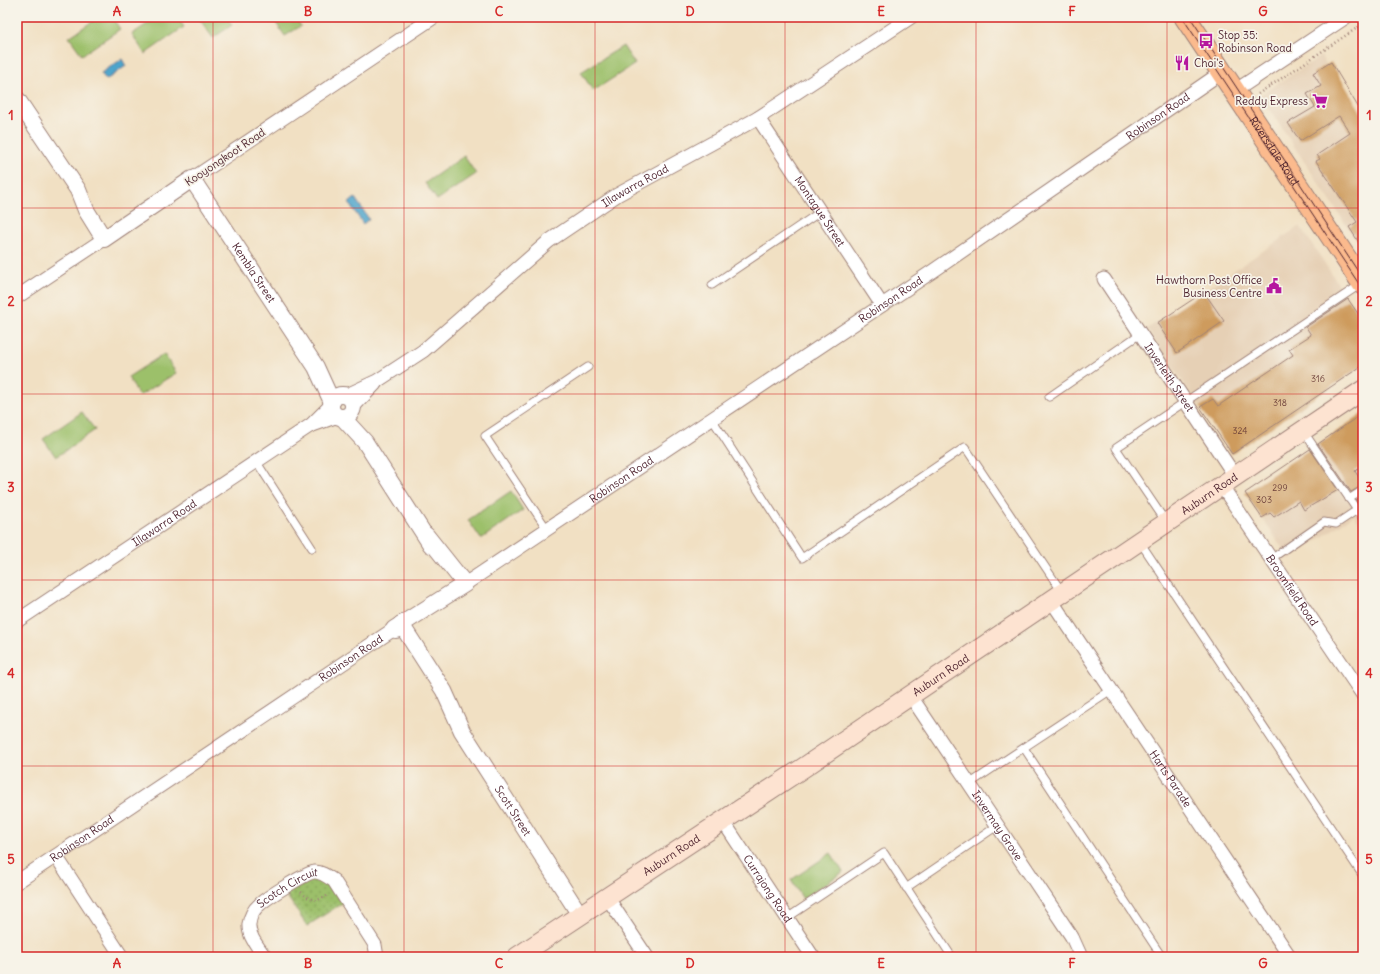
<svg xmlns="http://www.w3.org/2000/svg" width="1380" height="974" font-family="Delius,sans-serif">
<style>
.built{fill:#e6d0b5}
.grass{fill:#9cc06a;stroke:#73704a}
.park{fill:url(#park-dots);stroke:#73704a}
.water{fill:#4ea4cb;stroke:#4c627b}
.building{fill:#ce9b5d}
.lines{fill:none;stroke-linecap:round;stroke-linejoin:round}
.service-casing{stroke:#9e8077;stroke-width:9}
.minor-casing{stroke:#9e8077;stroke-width:15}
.tertiary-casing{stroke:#9e8077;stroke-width:18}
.secondary-casing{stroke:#9e8077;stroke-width:21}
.primary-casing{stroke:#9e8077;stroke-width:23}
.path{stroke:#9e8077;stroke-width:2.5;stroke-dasharray:1 3;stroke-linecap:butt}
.service{stroke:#fff;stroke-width:7}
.minor{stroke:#fff;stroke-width:13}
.tertiary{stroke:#fff;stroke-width:16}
.secondary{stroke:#fde3d1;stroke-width:19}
.primary{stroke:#fbba8d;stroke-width:21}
.tram{stroke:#4a1f2b;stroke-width:1}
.grid{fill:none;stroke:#d62828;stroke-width:1;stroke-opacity:0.55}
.labels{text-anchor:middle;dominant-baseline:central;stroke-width:3.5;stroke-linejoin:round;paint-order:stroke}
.number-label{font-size:9px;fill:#6b3e38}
.poi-label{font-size:11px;fill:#4a1f2b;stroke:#f7f3e8;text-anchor:start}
.street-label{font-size:11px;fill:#4a1f2b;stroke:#f7f3e8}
.neatline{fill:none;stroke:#d62828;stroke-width:1.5}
.grid-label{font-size:13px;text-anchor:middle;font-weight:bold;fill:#d62828}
</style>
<defs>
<pattern id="park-dots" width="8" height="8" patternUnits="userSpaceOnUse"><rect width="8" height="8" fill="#9cc06a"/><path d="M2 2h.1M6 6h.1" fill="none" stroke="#819b57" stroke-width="1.8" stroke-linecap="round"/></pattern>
</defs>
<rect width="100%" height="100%" fill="#f7f3e8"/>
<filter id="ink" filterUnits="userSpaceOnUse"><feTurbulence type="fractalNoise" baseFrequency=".025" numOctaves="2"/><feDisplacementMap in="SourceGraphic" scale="8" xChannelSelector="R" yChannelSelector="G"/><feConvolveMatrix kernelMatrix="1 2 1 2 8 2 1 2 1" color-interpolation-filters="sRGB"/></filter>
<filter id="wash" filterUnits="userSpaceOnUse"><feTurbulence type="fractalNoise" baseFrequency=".012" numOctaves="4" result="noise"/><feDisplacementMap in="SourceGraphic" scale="16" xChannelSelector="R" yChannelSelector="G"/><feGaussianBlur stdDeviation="0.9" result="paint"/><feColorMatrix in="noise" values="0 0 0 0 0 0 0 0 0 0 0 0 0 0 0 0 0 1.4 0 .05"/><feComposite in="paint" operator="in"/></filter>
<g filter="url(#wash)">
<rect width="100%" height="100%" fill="#f1e0c3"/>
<g class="built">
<path d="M1321 56 1363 122V250L1260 95Z"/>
<path d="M1300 226 1363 321V365L1232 454 1147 329Z"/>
<path d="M1363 413V528L1354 515 1290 559 1245 493Z"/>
</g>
<g class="grass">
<path d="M99 17H112L120 29 82 55 69 37Z"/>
<path d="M158 17H177L184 27 145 54 132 34Z"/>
<path d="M198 17H226L232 25 213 38Z"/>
<path d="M272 17H294L301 26 285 36Z"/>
<path d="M623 46 635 64 593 91 581 72Z"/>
<path d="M464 156 476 174 437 200 425 183Z"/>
<path d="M164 354 176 373 139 396 128 377Z"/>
<path d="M82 412 95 430 56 457 43 439Z"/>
<path d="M511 491 523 510 481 539 468 520Z"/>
<path d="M831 853 843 872 803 899 791 880Z"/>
</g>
<path class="park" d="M312 876 328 881 344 902 307 926 285 893Z"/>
<g class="water">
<path d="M122 59 126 66 106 80 101 73Z"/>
<path d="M355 198 369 219 363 224 349 203Z"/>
</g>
<g id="blocks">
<g class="building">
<path d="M1331 62 1363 115V249L1349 227 1357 222 1316 161 1320 159 1317 155 1350 133 1339 116 1300 141 1288 123 1315 107 1307 94 1321 86 1313 73Z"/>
<path d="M1204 292 1224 321 1177 353 1157 323Z"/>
<path d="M1348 299 1363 321V365L1232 454 1200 407 1213 399 1218 406 1293 355 1289 349 1311 335 1306 327Z"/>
<path d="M1363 413V466L1355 471 1363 485 1351 492 1318 444Z"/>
<path d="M1310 449 1338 490 1304 510 1299 501 1274 517 1270 513 1262 518 1245 493Z"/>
<path d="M1363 496V510L1356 500Z"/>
</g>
</g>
</g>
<g filter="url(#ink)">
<use href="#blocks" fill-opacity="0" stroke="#9e8077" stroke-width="1"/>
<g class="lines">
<defs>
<g id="service">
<path d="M712 285 820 212"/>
<path d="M1049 397 1140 334"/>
<path d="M712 419 802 558 965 447 1062 592"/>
<path d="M1304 432 1363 519"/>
<path d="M256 461 312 548"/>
<path d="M1349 499 1363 490"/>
<path d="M1166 522 1116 448 1361 284"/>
<path d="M547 529 485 436 588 367"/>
<path d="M1140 542 1363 876"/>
<path d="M1271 559 1324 522 1336 524 1357 510"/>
<path d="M1024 748 1162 957"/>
<path d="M969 784 1111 690"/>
<path d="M906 888 997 826"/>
<path d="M787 918 884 853 952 957"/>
</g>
<g id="minor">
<path d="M1235 91 1346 17"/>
<path id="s1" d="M758 118 882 305"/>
<path d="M192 179 434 17"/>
<path id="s2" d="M1104 279 1235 476"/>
<path d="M17 297 104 239"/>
<path id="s3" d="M345 396 377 381 423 351 549 241 617 195 758 118 911 17"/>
<path d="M353 407 375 384"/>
<path d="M313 425 338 416"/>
<path id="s4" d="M1221 485 1363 695"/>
<path id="s5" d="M465 584 933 271 1222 72"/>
<path id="s6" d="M1051 600 1290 957"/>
<path id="s7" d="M17 621 311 425 331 405"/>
<path id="s8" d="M910 695 1072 937 1081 957"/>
<path id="s9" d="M723 821 813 957"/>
<path d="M56 856 122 957"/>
<path id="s10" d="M17 882 394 629"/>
<path d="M607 897 647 957"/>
<path id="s11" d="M265 957C258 947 248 936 249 924 250 917 254 909 259 905 266 898 307 872 315 872 322 872 328 877 334 881L375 945 377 957"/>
</g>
<g id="tertiary">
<path id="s12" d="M17 99 78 190 86 210 104 239 192 179 316 367 332 402"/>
<circle cx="342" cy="406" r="11"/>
<path d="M342 417 365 442 431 545"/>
<path id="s13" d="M401 624 444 691 462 731 580 915"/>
<path d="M396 630 394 629 465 584 426 535"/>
</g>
<g id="secondary">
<path id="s14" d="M517 957 806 766 1363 390"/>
</g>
<g id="primary">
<path id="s15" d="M1185 17 1363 284"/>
</g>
</defs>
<use href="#service" class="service-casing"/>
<use href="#minor" class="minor-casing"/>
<use href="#tertiary" class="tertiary-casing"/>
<use href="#secondary" class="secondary-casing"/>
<use href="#primary" class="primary-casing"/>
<g class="path">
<path d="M1258 94 1363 24"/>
<path d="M301 892C310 901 318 902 328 895"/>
</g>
<use href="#service" class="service"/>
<use href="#minor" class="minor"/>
<use href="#tertiary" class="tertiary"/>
<use href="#secondary" class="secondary"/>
<use href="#primary" class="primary"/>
<g class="tram">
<path d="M1182 17 1363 290"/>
<path d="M1190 17 1363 279"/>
</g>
</g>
</g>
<path class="grid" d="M213 17V957M404 17V957M595 17V957M785 17V957M976 17V957M1167 17V957M17 208H1363M17 394H1363M17 580H1363M17 766H1363"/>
<defs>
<symbol id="bus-bare" viewBox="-9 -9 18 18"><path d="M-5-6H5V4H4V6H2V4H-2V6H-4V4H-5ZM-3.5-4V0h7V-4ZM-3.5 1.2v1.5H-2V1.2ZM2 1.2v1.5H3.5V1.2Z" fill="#b5179e" stroke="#f7f3e8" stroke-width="2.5" paint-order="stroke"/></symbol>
<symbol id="restaurant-bare" viewBox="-9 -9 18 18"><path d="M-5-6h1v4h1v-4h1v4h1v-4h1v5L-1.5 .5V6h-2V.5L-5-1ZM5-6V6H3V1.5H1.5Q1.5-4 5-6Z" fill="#b5179e" stroke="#f7f3e8" stroke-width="2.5" paint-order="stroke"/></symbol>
<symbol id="supermarket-bare" viewBox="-9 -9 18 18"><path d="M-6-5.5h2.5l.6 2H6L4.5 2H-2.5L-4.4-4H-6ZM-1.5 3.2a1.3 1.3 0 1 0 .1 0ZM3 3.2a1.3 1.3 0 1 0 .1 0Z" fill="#b5179e" stroke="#f7f3e8" stroke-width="2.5" paint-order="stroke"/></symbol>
<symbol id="civic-bare" viewBox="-9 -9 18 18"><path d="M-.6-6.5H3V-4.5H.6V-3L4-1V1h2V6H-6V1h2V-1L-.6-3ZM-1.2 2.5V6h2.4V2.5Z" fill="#b5179e" stroke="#f7f3e8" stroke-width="2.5" paint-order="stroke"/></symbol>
</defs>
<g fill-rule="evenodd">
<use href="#bus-bare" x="1195" y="30" width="22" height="22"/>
<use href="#restaurant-bare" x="1171" y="52" width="22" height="22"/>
<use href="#supermarket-bare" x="1309" y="90" width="22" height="22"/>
<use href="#civic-bare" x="1263" y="275" width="22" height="22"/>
</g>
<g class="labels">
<g class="number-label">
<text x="1318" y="378">316</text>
<text x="1280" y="402">318</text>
<text x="1240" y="430">324</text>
<text x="1280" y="487">299</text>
<text x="1264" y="499">303</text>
</g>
<g class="poi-label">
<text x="1218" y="35">Stop 35:<tspan x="1218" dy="13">Robinson Road</tspan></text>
<text x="1194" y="63">Choi's</text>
<text x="1308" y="101" text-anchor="end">Reddy Express</text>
<text x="1262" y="280" text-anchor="end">Hawthorn Post Office<tspan x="1262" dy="13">Business Centre</tspan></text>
</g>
<g class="street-label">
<text stroke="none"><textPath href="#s5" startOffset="836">Robinson Road</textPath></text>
<text stroke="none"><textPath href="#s15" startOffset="161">Riversdale Road</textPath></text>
<text transform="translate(225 157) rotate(-34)">Kooyongkoot Road</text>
<text stroke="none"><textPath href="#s3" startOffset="360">Illawarra Road</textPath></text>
<text stroke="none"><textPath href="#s1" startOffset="112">Montague Street</textPath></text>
<text stroke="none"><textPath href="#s12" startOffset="384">Kembla Street</textPath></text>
<text stroke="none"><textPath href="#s5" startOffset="512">Robinson Road</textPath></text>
<text stroke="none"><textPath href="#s2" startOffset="118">Inverleith Street</textPath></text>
<text stroke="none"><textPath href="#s5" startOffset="188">Robinson Road</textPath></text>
<text stroke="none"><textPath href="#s14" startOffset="833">Auburn Road</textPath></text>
<text stroke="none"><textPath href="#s7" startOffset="177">Illawarra Road</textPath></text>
<text stroke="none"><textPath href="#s4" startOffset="127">Broomfield Road</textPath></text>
<text stroke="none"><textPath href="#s10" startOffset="402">Robinson Road</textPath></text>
<text stroke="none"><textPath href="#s14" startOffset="509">Auburn Road</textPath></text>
<text stroke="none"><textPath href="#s6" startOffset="215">Harts Parade</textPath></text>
<text stroke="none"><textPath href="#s13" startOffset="218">Scott Street</textPath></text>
<text stroke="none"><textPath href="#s8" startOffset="157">Invermay Grove</textPath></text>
<text stroke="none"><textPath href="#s10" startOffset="78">Robinson Road</textPath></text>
<text stroke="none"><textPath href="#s14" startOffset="185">Auburn Road</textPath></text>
<text stroke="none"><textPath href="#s9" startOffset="81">Currajong Road</textPath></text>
<text stroke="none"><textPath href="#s11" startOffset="93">Scotch Circuit</textPath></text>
</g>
</g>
<rect width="1380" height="974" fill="none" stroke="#f7f3e8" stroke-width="44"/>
<rect x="22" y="22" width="1336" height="930" class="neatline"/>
<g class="grid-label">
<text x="117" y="16">A</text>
<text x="308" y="16">B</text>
<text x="499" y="16">C</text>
<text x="690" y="16">D</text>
<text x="881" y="16">E</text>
<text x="1072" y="16">F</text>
<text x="1263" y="16">G</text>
<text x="11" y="120">1</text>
<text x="1369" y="120">1</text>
<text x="11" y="306">2</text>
<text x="1369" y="306">2</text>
<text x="11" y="492">3</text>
<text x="1369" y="492">3</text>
<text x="11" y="678">4</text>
<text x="1369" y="678">4</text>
<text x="11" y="864">5</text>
<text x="1369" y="864">5</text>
<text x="117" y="968">A</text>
<text x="308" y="968">B</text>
<text x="499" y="968">C</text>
<text x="690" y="968">D</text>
<text x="881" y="968">E</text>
<text x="1072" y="968">F</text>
<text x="1263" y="968">G</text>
</g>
</svg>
